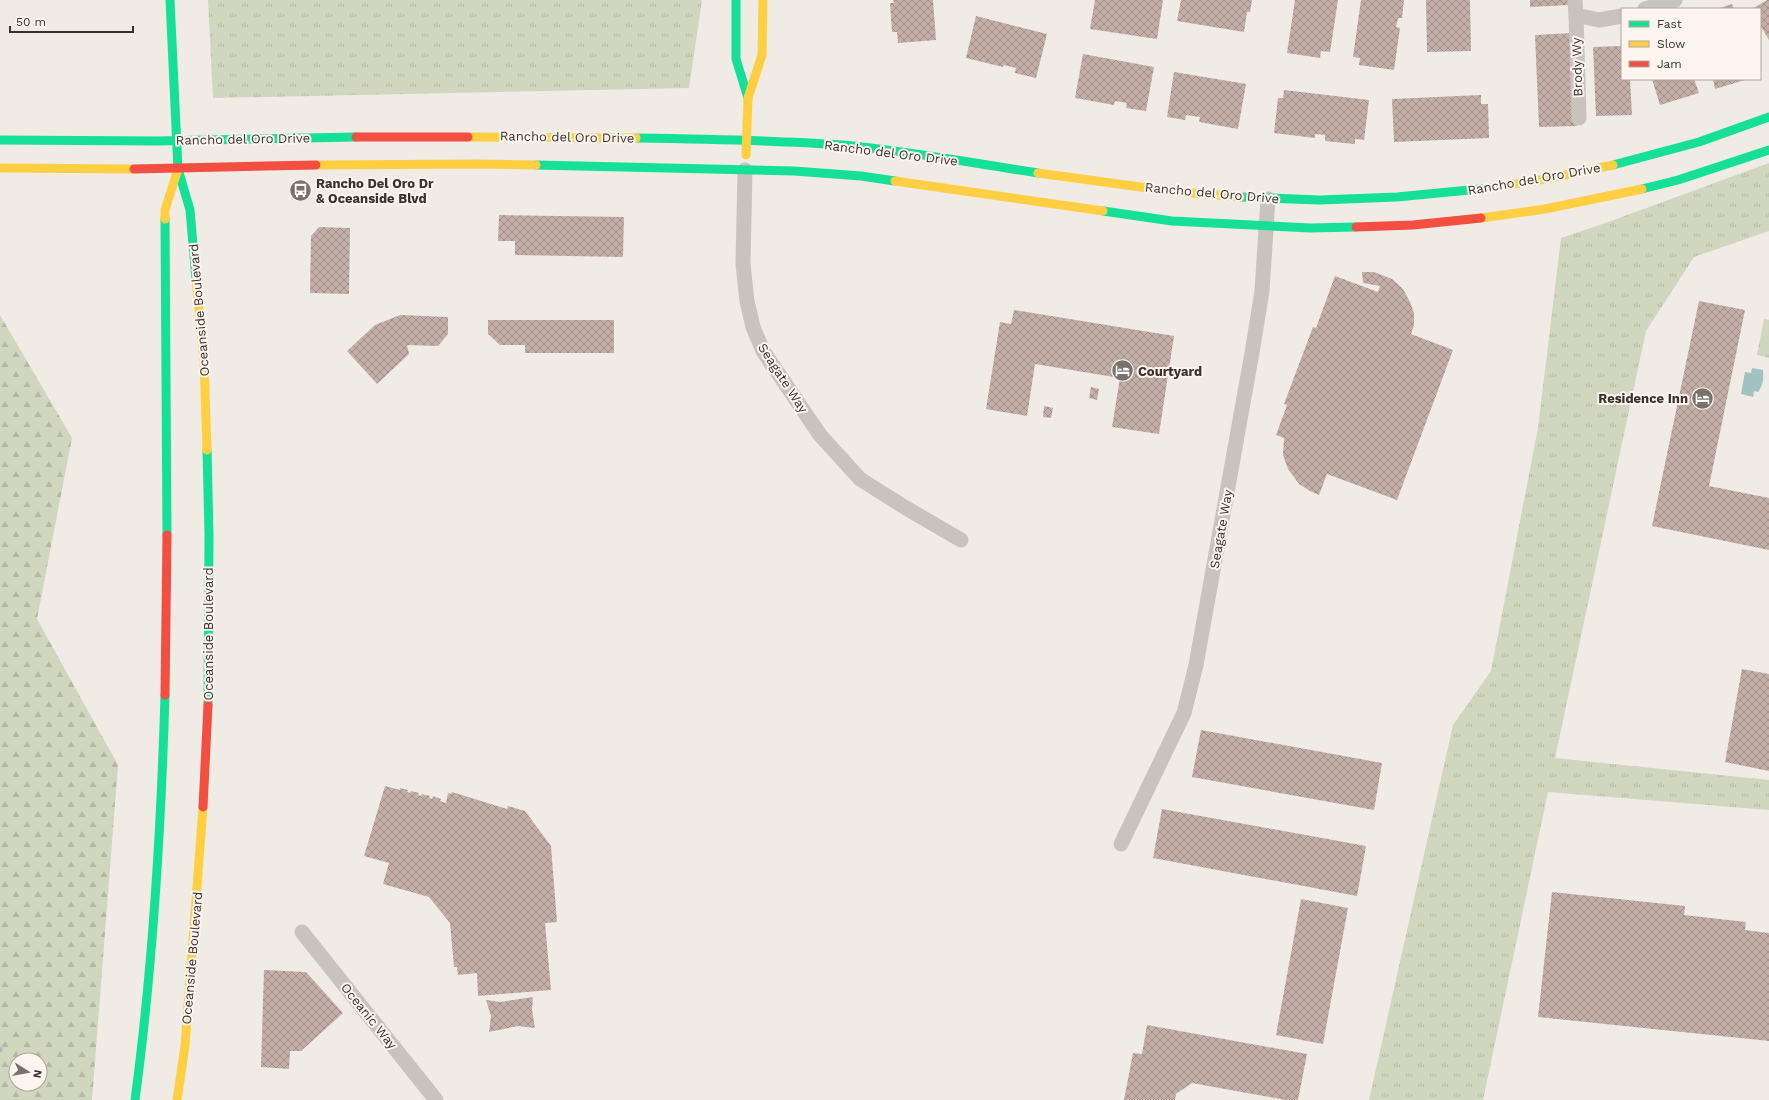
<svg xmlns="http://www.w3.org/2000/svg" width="1769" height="1100" font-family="'Work Sans',sans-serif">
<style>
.grass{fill:url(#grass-tufts)}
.forest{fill:url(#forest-firs);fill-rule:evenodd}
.pitch{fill:#d1d6bf}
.water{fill:#a1c2c1}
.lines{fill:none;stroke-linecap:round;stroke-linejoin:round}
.stream{stroke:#a1c2c1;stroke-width:5}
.building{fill:url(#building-cross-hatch)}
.street{stroke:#c9c3be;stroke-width:15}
.fast{stroke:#16e098;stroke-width:9}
.slow{stroke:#ffcf43;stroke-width:9}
.jam{stroke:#f24e42;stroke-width:9}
.labels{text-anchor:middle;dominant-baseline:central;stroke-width:4;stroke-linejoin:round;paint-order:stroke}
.street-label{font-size:13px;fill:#3b302b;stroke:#fbf5ee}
.poi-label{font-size:13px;font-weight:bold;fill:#3b302b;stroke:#fbf5ee;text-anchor:start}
</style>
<defs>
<pattern id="grass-tufts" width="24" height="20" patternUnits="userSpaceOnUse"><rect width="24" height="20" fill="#d1d6bf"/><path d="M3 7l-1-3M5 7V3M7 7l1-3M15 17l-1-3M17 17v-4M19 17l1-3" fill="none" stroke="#b4b8a4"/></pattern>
<pattern id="forest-firs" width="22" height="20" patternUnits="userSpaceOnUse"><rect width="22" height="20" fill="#d1d6bf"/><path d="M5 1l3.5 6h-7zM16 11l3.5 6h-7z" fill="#b4b8a4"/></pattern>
<pattern id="building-cross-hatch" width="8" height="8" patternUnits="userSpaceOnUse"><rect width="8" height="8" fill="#c3afa7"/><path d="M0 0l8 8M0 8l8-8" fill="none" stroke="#a08f88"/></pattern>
</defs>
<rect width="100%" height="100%" fill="#f0ebe5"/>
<g class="grass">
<path d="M208 0H702L689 88 213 98Z"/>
<path d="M1769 163V231L1694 257 1646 331 1555 758 1769 780V810L1548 792 1483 1100H1369L1453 725 1491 671 1538 428 1561 238 1611 221Z"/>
<path d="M1764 319 1769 320V358L1757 355Z"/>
</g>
<path class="forest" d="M0 315 72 438 37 619 118 765 92 1100H0ZM16 1060H40V1084H16Z"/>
<path class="pitch" d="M1765 323 1769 324V355L1760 353Z"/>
<path class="water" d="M1752 368 1763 370C1764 379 1763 385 1758 392L1754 391 1753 397 1741 394 1745 372 1751 373Z"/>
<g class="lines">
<path class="stream" d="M0 1049V1050"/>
</g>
<g class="building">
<path d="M893 0H933L936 40 898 43 897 32H892L890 3H894Z"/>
<path d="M1095 0H1163L1157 39 1090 29Z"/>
<path d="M1181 0H1252L1250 12H1247L1244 32 1177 21Z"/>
<path d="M1295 0H1338L1330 52 1321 51 1320 58 1287 53Z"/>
<path d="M1361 0H1404L1402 18H1398L1396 27 1400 28 1394 70 1359 65 1360 58 1353 57Z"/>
<path d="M1426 0H1470L1471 51 1427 52Z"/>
<path d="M1530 0H1569V5L1530 7Z"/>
<path d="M1767 0H1769V40L1760 25V9H1752Z"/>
<path d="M1732 4 1734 9H1717Z"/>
<path d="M976 16 1047 34 1036 78 1015 73 1016 68 1004 65 1003 67 966 58Z"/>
<path d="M1573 33 1577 126 1539 127 1535 35Z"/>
<path d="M1622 46V79H1630L1632 115 1596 116 1593 47Z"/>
<path d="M1083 54 1154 67 1146 111 1126 108 1127 103 1115 101 1114 105 1075 98Z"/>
<path d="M1174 72 1246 84 1238 129 1199 122 1200 117 1186 115 1185 120 1167 117Z"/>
<path d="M1652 79H1694L1699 93 1660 105Z"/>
<path d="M1713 79H1748L1715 89Z"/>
<path d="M1284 90 1369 100 1364 140 1355 139V144L1325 141V135L1315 134V138L1274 133 1278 98H1283Z"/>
<path d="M1481 95V104H1488L1489 138 1394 142 1392 99Z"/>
<path d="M499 215 624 217 623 257 515 255V241H498Z"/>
<path d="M319 227 350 228 349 294 310 293 311 236Z"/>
<path d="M1362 272H1374L1392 279 1403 289 1410 302 1414 313V325L1411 334 1453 350 1397 500 1327 474 1319 495 1310 491 1299 484 1288 469 1283 455 1284 438 1276 435 1287 405 1284 404 1313 327 1316 328 1335 276 1378 292 1380 286 1363 283Z"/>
<path d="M1699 301 1745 310 1709 486 1769 498V550L1652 526Z"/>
<path d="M1014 310 1174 336 1159 434 1112 427 1120 378 1035 364 1027 416 986 409 1000 322 1011 324Z"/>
<path d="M400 315 448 317V334L438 346 407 345 409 354 377 384 347 351 375 325Z"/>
<path d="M488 320H614V353H525V345H500L488 334Z"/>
<path d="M1091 387 1099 389 1097 400 1089 398Z"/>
<path d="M1044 406 1053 408 1051 418 1043 417Z"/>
<path d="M1742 669 1769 674V771L1725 762Z"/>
<path d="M1201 730 1382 763 1374 810 1192 777Z"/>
<path d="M385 786 400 790V788L408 790 407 792 410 793 411 791 419 793 418 795 421 796 422 794 430 796 429 798 432 799 433 796 441 799 440 801 446 803 448 793 451 794 452 792 507 809 508 806 525 811 551 846 557 922 545 923 551 990 478 996 477 973 458 975 457 967H454L450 923 429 897 383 884 389 863 364 856Z"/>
<path d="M1162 809 1366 846 1357 896 1153 858Z"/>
<path d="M1552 892 1685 906 1684 915 1746 922 1745 930 1769 933V1041L1538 1017Z"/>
<path d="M1301 899 1348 908 1323 1044 1276 1035Z"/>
<path d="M264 970 306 972 343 1013 301 1051H290L289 1069 261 1067Z"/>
<path d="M533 997 532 1010 535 1028 518 1026 489 1032 491 1016 486 1000 500 1002Z"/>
<path d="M1147 1025 1307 1054 1298 1100H1286L1192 1083 1176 1094 1175 1100H1124L1133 1053 1142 1054Z"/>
</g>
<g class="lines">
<g class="street">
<path d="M1575 0 1576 15 1599 20 1622 16"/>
<path d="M1645 9 1675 0"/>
<path d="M1576 15 1579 118"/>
<path d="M745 170 743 264 747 301 753 327 763 351 820 435 860 479 906 508 961 540"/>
<path d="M1121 844 1184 713 1196 665 1252 353 1262 291 1268 199"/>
<path d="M302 932 436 1100"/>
</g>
<g class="fast">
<path d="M170 0 178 169 190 210 196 279"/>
<path d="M736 0V59L748 98"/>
<path d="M636 138C705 139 774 140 843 145 908 151 973 163 1038 173"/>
<path d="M0 140 157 141 356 137"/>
<path d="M536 165 794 171 861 176 895 181"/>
<path d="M1613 165 1699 142 1769 117"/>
<path d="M1642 189 1678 180 1769 150"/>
<path d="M1240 197 1320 200 1397 197 1490 188"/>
<path d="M1103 211 1172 221 1310 228 1356 227"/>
<path d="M165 219 167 535"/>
<path d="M207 450 209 534 208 705"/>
<path d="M135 1100C153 966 161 830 165 695"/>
</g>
<g class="slow">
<path d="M468 137 636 138"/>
<path d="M746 155 748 98 762 55 763 0"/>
<path d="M316 165 477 164 536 165"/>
<path d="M0 168 134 169"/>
<path d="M1038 173 1170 191 1240 197"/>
<path d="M895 181 1103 211"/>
<path d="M1490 188 1551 178 1613 165"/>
<path d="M1481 218 1545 209 1642 189"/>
<path d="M165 219V210L178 169"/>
<path d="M196 279 204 360 207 450"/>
<path d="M177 1100 185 1046 203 807"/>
</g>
<g class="jam">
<path d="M356 137H468"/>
<path d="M134 169 316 165"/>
<path d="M1356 227 1413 225 1481 218"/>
<path d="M165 695 167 535"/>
<path d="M203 807 208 705"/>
</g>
</g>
<defs>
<symbol id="bus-disc" viewBox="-11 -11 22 22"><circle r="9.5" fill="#7a716c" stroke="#fbf5ee"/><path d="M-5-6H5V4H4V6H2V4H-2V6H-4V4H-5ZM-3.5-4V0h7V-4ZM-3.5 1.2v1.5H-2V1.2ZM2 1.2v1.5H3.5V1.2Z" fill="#fff"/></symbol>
<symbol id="hotel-disc" viewBox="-11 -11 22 22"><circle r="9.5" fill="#7a716c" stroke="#fbf5ee"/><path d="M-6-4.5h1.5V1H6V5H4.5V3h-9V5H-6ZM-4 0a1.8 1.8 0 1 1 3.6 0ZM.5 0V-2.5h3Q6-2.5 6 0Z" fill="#fff"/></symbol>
</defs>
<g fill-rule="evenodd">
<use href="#bus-disc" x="288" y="178" width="25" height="25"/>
<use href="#hotel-disc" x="1110" y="358" width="25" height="25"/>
<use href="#hotel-disc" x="1690" y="386" width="25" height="25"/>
</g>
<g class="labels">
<g class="street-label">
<text transform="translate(1577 67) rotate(-92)">Brody Wy</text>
<text transform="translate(567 137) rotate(1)">Rancho del Oro Drive</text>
<text transform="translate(243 139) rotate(-1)">Rancho del Oro Drive</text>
<text transform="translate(891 153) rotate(7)">Rancho del Oro Drive</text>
<text transform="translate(1534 179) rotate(-10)">Rancho del Oro Drive</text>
<text transform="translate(1212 193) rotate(5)">Rancho del Oro Drive</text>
<text transform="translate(199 310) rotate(-95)">Oceanside Boulevard</text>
<text transform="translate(783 378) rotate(57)">Seagate Way</text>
<text transform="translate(1221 529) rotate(-80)">Seagate Way</text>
<text transform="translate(208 634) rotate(-90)">Oceanside Boulevard</text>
<text transform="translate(192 958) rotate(-85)">Oceanside Boulevard</text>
<text transform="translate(369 1016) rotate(51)">Oceanic Way</text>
</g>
<g class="poi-label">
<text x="316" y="183">Rancho Del Oro Dr<tspan x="316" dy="15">&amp; Oceanside Blvd</tspan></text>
<text x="1138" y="371">Courtyard</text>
<text x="1688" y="398" text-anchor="end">Residence Inn</text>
</g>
</g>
<rect x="1621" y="8" width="140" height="72" fill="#fbf5ee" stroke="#aea6a0"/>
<rect x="1629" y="21" width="20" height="6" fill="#16e098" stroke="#aea6a0"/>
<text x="1657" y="28" font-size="12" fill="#3b302b">Fast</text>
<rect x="1629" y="41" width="20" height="6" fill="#ffcf43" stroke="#aea6a0"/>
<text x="1657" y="48" font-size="12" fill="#3b302b">Slow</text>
<rect x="1629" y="61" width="20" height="6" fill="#f24e42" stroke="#aea6a0"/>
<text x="1657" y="68" font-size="12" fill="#3b302b">Jam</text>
<g transform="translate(28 1072) rotate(101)"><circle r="19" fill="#fbf5ee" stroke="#aea6a0"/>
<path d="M0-3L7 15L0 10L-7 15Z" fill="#7a716c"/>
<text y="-6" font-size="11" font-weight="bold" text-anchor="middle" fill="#3b302b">N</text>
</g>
<path d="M10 26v6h123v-6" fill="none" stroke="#3b302b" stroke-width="2"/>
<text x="16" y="26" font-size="12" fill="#3b302b" stroke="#fbf5ee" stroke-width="3" paint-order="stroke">50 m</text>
</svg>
